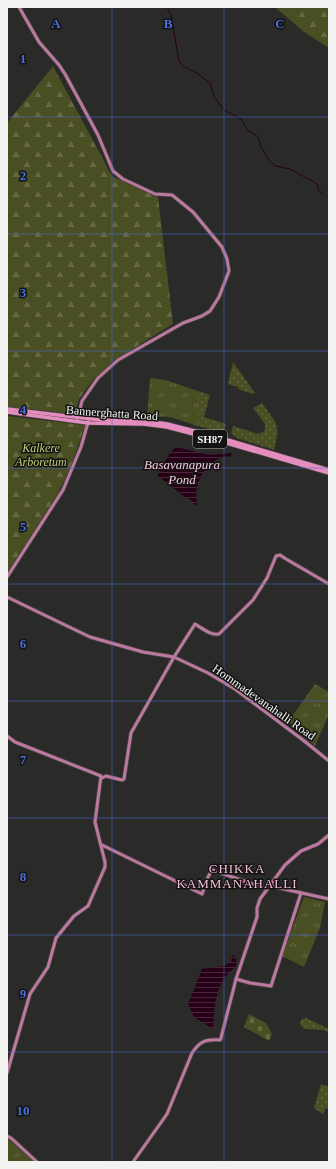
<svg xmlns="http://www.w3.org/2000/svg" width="336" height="1169" font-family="'Times New Roman',serif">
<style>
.grass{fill:url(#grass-tufts)}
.forest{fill:url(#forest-firs)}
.cemetery{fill:url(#cemetery-stones)}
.park{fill:url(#park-dots)}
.water{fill:url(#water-rules)}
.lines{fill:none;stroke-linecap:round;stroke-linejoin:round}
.stream{stroke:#270018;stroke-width:1}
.secondary-casing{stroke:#464644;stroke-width:4.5}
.primary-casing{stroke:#464644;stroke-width:5}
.secondary{stroke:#bc789e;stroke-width:3}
.primary{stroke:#e58dbe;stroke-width:3.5}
.grid{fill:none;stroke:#486fdd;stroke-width:1;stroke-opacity:0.55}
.labels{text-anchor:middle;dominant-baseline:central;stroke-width:3;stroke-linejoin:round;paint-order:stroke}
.shield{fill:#131312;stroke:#b0b0af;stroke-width:1}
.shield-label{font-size:11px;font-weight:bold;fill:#f3f3f2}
.street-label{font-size:12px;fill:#f3f3f2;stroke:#131312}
.park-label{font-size:12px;font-style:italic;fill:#c3cd74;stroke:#131312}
.water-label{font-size:13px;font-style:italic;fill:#f9c5e0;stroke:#131312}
.neighbourhood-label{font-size:13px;letter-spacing:1px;fill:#f8bcdb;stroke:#131312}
.grid-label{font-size:13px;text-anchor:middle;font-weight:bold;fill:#486fdd;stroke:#131312;stroke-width:3;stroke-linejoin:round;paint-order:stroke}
</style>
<defs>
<pattern id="grass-tufts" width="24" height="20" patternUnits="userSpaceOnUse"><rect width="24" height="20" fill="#4a4e23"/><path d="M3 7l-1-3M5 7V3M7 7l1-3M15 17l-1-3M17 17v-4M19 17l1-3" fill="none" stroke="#656843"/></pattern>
<pattern id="forest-firs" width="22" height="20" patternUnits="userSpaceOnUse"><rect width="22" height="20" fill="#4a4e23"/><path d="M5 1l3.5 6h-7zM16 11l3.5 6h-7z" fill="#656843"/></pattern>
<pattern id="cemetery-stones" width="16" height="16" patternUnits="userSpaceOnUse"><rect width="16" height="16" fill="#4a4e23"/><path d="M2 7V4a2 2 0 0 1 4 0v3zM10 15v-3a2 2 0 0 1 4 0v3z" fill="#656843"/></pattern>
<pattern id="park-dots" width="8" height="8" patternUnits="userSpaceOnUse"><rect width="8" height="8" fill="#4a4e23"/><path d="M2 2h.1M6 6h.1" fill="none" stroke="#656843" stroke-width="1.8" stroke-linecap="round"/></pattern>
<pattern id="water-rules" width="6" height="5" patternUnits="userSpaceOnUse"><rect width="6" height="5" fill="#270018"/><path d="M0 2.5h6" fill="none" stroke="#47263a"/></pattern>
</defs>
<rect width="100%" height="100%" fill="#2a2a28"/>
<g class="grass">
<path d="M150 378 165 380 198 391V426L170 417 147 416Z"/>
<path d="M315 684 329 692V714L315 746 288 722Z"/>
<path d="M304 897 325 902 320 928 304 967 282 956Z"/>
<path d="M7 1138 10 1140 34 1162H7Z"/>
</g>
<g class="forest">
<path d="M275 7H329V48L304 32Z"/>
<path d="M53 66 112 176 158 197 173 324 116 359 93 380 79 399 75 414 7 407V123Z"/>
<path d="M7 416 85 425 71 467 56 497 7 573Z"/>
</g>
<path class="cemetery" d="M249 1014 266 1023 272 1034 269 1041 244 1027Z"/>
<g class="park">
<path d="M233 362 255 393 253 394 238 389V387L228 384Z"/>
<path d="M198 391 210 395 204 417 226 424 224 431H217L198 426Z"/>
<path d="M262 403C277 425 281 423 274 450L237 438 231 433 233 426 258 434 263 432 265 429V424L253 408Z"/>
<path d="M306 1018 329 1029V1032L324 1030 304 1029 300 1024V1022L302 1019Z"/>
<path d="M321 1084 329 1087V1110L326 1108 323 1114 314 1108Z"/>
</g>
<g class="water">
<path d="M176 447 210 455 232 453 231 456C228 457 225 456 222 457 203 465 192 486 198 506L192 503 191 500 186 498 158 476C159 470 170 451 176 447Z"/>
<path d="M234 955 237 963C234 970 227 973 223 980 215 994 214 1012 213 1029L194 1017 188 1004 202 969 224 966 231 962 232 956Z"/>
</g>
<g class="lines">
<path class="stream" d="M167 7 171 15 179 61 183 66 197 73 210 83 214 97 224 110 241 119 247 130 257 136 260 142V145L269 160 275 166 290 169 314 182 318 185V190L322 193"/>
<defs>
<g id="secondary">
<path d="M19 7 39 42 59 65 65 74 98 135 113 171 123 179 155 194 172 195 193 212 222 247 227 259 229 271 219 297 210 311 202 316 183 323 118 360 98 378 82 401 77 421"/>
<path d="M7 577 63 490 81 447 89 419"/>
<path d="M7 597 90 637 143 652 174 657 208 673 235 689 303 740 329 761"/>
<path d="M7 736 15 742 101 776 95 822 105 862V867L88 906 74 916 56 938 48 967 30 994 7 1073"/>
<path d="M102 778 106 776 122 780 124 779 131 733 174 657 195 624C202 628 211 636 219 634L253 600 267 578 276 556 280 555 286 559 329 584"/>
<path d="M102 845 202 894 208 877 212 870 267 889"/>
<path d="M270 886 329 899"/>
<path d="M236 979 250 983 271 986 301 893"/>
<path d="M7 1136 11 1138 37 1162"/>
<path d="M133 1162 167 1114 192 1053C200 1041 206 1039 220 1040L221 1038 236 979 257 917V908L260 899 285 865 301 851 318 844 329 835"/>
</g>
<g id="primary">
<path d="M7 409 101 420 145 421 167 424 214 436 329 470"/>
<path d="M7 412 88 423 144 424 167 427 213 439 329 473"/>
</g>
</defs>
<use href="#secondary" class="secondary-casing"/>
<use href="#primary" class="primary-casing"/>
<use href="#secondary" class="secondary"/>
<use href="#primary" class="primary"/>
</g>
<path class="grid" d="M112 7V1162M224 7V1162M7 117H329M7 234H329M7 351H329M7 468H329M7 584H329M7 701H329M7 818H329M7 935H329M7 1052H329"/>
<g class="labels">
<rect class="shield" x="193" y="430" width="34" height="18" rx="3"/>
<g class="shield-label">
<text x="210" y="439">SH87</text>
</g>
<g class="street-label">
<text transform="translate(112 413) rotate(4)">Bannerghatta Road</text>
<text transform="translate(264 702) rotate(35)">Hommadevanahalli Road</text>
</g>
<g class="park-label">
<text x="41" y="448">Kalkere<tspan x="41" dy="14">Arboretum</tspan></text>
</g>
<g class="water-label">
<text x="182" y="464">Basavanapura<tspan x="182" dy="15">Pond</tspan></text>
</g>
<g class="neighbourhood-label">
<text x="237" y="868">CHIKKA<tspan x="237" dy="15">KAMMANAHALLI</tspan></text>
</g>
</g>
<g class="grid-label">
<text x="56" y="28">A</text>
<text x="168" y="28">B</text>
<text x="280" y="28">C</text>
<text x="23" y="63">1</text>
<text x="23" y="180">2</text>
<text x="23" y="297">3</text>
<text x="23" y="414">4</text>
<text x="23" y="531">5</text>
<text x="23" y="648">6</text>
<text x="23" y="764">7</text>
<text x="23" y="881">8</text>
<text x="23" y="998">9</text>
<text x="23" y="1115">10</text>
</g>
<rect width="336" height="1169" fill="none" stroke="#f3f3f2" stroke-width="16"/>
</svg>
